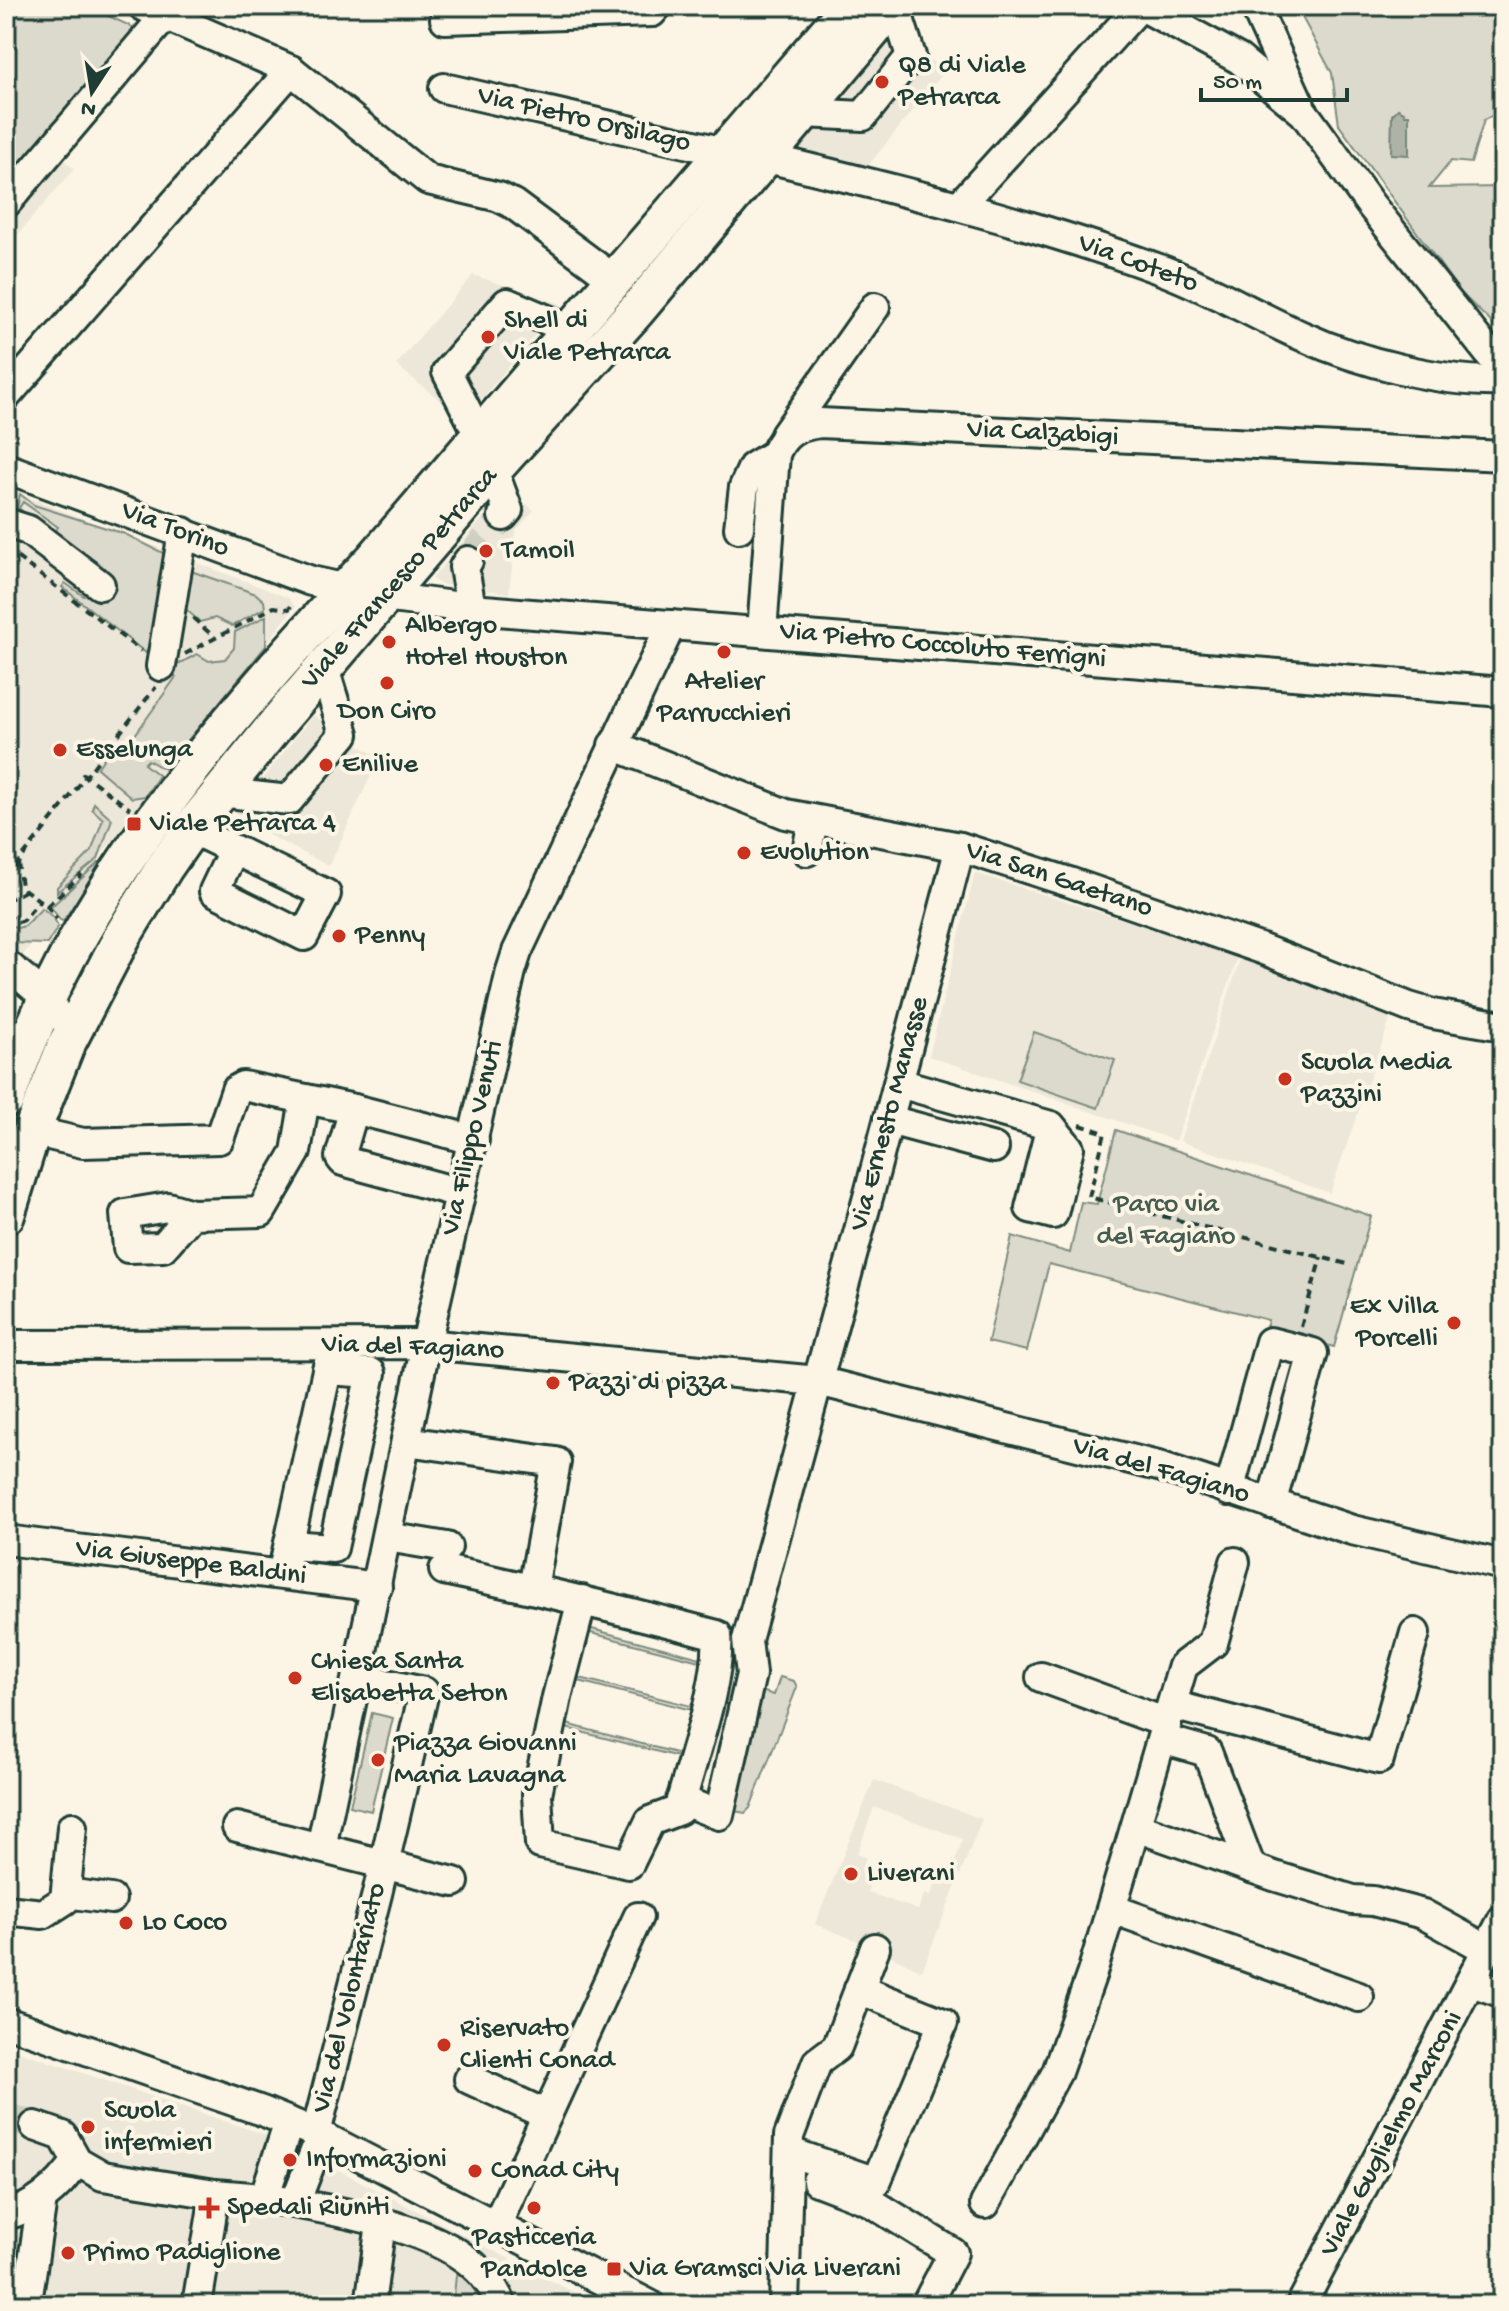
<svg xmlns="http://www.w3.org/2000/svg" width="1509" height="2311" font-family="'Gochi Hand',sans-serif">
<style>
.built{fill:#ece7d8;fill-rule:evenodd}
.green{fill:#dcdacc;stroke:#7e8c80;stroke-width:2}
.water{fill:#aeb3a7;stroke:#758479;stroke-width:2}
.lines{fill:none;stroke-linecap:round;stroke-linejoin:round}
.minor-tunnel{stroke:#d0d0c2;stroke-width:28;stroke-dasharray:28 14;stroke-linecap:butt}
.minor-casing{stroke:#1f3d34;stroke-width:34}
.major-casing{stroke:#1f3d34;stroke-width:42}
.path{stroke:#1f3d34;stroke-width:4;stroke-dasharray:8 6;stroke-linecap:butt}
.minor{stroke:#fcf5e5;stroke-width:28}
.major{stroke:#fcf5e5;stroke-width:36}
.poi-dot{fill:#c8321e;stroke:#fcf5e5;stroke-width:3}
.labels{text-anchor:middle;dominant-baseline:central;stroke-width:8;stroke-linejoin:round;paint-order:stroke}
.poi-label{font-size:28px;fill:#1f3d34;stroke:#fcf5e5;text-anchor:start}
.street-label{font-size:28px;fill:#1f3d34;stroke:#fcf5e5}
.park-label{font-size:28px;fill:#455c52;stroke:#fcf5e5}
</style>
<rect width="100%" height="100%" fill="#fcf5e5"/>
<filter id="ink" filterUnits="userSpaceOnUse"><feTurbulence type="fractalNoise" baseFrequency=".0125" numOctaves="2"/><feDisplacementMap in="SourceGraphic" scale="16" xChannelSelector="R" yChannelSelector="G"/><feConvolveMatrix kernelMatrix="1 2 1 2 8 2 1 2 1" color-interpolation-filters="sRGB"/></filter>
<g filter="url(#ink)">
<g class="built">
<path d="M883 43 913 46 945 71 863 172 809 159 795 149Z"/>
<path d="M64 160 74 169 6 248V228Z"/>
<path d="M473 275 561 304 464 420 396 365Z"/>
<path d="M6 489 289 598 295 607 22 956 6 944Z"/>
<path d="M507 489 534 510 516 531 509 593 442 585 432 579Z"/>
<path d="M313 715 379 758 329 866 233 817Z"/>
<path d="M975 873 1238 956 1176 1141 929 1056Z"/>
<path d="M1241 957 1391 1017 1330 1193 1180 1141Z"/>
<path d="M874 1780 982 1819 922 1971 875 1948 815 1924ZM874 1807 963 1839 947 1883 937 1879 931 1896 924 1894 918 1910 867 1892 872 1877 861 1872 866 1857 857 1854Z"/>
<path d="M6 2047 281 2140 598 2305H6Z"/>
</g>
<g class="green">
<path d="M6 6H87L139 30 6 184Z"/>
<path d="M1296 6H1503V110L1484 120 1471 163 1451 161 1429 188 1503 187V334L1461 293 1339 125 1332 73Z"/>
<path d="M20 494 34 505 125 534 169 556 162 634 146 653 62 587 65 583 84 596 87 594 93 597 108 578 53 535 58 527 23 502 19 508 29 517 16 512Z"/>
<path d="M191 571 256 594 264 601 265 608 232 626 215 618 200 622 180 604 185 576Z"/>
<path d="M266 616V646L164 769 148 760 144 764 159 776 145 796 132 798 97 768 116 742 125 749 176 677 168 670 197 654 209 661 225 659 234 648 235 632Z"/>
<path d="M94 803 112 819 98 859 57 892V887L91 852 103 819 92 809Z"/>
<path d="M99 862 101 864 63 921 60 920 51 907Z"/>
<path d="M42 908 54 918 58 927 47 944 10 943 6 940V923L17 928 25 926Z"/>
<path d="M1034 1032 1115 1060 1098 1108 1017 1080Z"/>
<path d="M1116 1130 1371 1216 1334 1347 1266 1329 1268 1320 1049 1264 1027 1351 988 1342 1012 1236 1070 1253 1081 1202 1097 1204Z"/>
<path d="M588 1628 700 1658 704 1645 711 1664 587 1632Z"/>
<path d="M576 1677 699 1708V1712L575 1680Z"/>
<path d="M780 1677 794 1681 797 1687 750 1808 745 1813 734 1811 758 1690 774 1695Z"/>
<path d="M372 1713 393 1718 371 1811 350 1806Z"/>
<path d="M563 1723 687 1756 686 1759 562 1727Z"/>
<path d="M457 2266 491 2305H453Z"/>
</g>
<path class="water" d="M1398 109 1404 112 1405 115H1409V155L1391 154 1392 115Z"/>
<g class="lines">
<g class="minor-tunnel">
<path d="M468 561 503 516"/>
<path d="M6 2116 35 2126"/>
</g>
<defs>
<g id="minor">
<path d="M143 6 291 70 428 180 499 197 513 204 615 280"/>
<path d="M1142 6 1239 59 1304 113 1370 204 1503 371"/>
<path d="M1255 6 1300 105"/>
<path d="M445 19 652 12 657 6"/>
<path d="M444 88 725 152"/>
<path d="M804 113 863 116 911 56 895 6"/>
<path d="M767 158C899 190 1031 222 1159 269 1209 287 1254 315 1302 336 1359 362 1441 383 1503 381"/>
<path d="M6 203 165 16"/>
<path d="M960 205 1140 6"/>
<path d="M6 396 291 70"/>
<path d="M785 435 875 307"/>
<path d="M480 437 447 372 507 303 571 330"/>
<path d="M6 468 311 581 384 597 484 610 1503 692"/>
<path d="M493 470 508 510 503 516"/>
<path d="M6 523 28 530 100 585"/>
<path d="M739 528 744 487 753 467 775 454"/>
<path d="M468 561 464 567 471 608"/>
<path d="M762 632 775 454C784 432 797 426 820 423L1503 456"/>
<path d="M161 666 183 532"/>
<path d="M613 745 786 814 960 847 1069 882 1262 949 1409 1007 1433 1014 1503 1026"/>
<path d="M219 792 289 800 344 734 324 668"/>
<path d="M191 829 326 894 304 936 214 891 233 851"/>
<path d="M807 851 813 821"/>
<path d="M6 964 47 998 57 1015"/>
<path d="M899 1083 1051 1126 1030 1208 1053 1214 1069 1148 1051 1126"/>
<path d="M354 1109 340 1157 343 1161 460 1193"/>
<path d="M889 1120 994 1148"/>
<path d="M32 1131 83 1143 219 1139 236 1090 243 1086 354 1109 474 1140"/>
<path d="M192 1214 168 1207 125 1214 128 1248 163 1247 192 1214 261 1212 296 1152 305 1099"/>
<path d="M6 1345 426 1344 818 1381 1162 1467 1352 1530 1503 1565"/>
<path d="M406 1441 556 1462 533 1588"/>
<path d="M1229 1491 1270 1342 1313 1353 1271 1504"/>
<path d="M387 1537 447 1547"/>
<path d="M6 1540 377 1587"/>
<path d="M289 1545 333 1548 371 1373 327 1370"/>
<path d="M285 1561 331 1352"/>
<path d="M444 1570C536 1589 626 1611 717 1635 721 1683 691 1760 679 1810L650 1821 629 1864 540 1844 537 1794 557 1697 582 1600"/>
<path d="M1041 1677 1167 1723"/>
<path d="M1172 1705 1379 1759 1415 1633"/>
<path d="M1162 1739 1207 1752 1251 1868"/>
<path d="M681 1800 719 1815 751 1674 747 1640 870 1190 960 847"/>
<path d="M237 1827 454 1882"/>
<path d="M1136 1827 1274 1876 1353 1900 1373 1901 1423 1914 1488 1950"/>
<path d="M321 1848 426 1344 511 971 517 952 671 625"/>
<path d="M66 1893 111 1899"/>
<path d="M1112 1909 1359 1997"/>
<path d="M6 1910 43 1914 65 1900 72 1827"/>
<path d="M1472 1982 1503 1993"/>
<path d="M6 2022 262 2111 316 2133 650 2305"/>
<path d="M469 2079 547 2115"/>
<path d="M289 2122 264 2198C323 2208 429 2225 473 2265 486 2276 495 2290 502 2305"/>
<path d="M35 2126 63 2136 77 2161 103 2176 215 2194 264 2198"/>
<path d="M316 2133 377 1894 424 1692 357 1678"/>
<path d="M790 2152 876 2182 943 2023 859 1989"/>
<path d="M817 2181 869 2201 953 2253 926 2305"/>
<path d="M295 2203 321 2136"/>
<path d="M985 2204 1057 2072 1092 1973 1183 1666 1213 1643 1235 1562"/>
<path d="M6 2215C37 2207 59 2187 77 2161"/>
<path d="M496 2226 638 1917"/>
<path d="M29 2289 42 2199"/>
<path d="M197 2305 215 2194"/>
<path d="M370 2305 381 2223"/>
<path d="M784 2305 789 2136 817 2062 837 2047 875 1948"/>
<path d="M1301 2305 1503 1919"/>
</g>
<g id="major">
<path d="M6 1099C26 1044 49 989 78 938 157 798 265 676 374 559L850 6"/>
<path d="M6 1215 32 1131 66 1045 123 935 164 868 191 829 277 723 493 470 636 311 893 6"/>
</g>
</defs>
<use href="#minor" class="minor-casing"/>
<use href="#major" class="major-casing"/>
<g class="path">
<path d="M6 42 19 6"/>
<path d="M6 549 141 651"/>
<path d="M193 618 215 638"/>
<path d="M185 654 274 607 289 609 291 606"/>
<path d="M82 773 130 809"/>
<path d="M18 862 21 887 47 906 57 919"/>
<path d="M6 878 156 687"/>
<path d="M6 901 25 891"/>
<path d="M47 906 82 874"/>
<path d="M6 914 18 922 22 921 40 901"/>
<path d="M1080 1125 1105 1133 1089 1197 1351 1265"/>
<path d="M1301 1327 1321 1257"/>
</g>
<use href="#minor" class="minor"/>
<use href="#major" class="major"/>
</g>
</g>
<g class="poi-dot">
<circle cx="882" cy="82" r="8"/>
<circle cx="488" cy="337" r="8"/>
<circle cx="486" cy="551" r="8"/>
<circle cx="389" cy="642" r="8"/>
<circle cx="724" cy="652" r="8"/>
<circle cx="387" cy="683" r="8"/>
<circle cx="60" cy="750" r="8"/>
<circle cx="326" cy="765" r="8"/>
<rect x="126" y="816" width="16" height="16" rx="4"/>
<circle cx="744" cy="853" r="8"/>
<circle cx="339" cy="936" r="8"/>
<circle cx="1285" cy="1079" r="8"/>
<circle cx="1454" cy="1323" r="8"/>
<circle cx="553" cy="1383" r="8"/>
<circle cx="295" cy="1678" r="8"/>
<circle cx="378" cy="1760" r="8"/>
<circle cx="851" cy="1874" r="8"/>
<circle cx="126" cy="1923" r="8"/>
<circle cx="444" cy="2045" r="8"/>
<circle cx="88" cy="2127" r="8"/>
<circle cx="290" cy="2160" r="8"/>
<circle cx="475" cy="2171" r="8"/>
<path d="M205 2196h8v8h8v8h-8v8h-8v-8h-8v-8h8z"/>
<circle cx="534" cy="2208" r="8"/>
<circle cx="68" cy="2253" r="8"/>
<rect x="606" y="2261" width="16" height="16" rx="4"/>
</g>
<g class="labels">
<g class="poi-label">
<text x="898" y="66">Q8 di Viale<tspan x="898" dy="32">Petrarca</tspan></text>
<text x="504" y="321">Shell di<tspan x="504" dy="32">Viale Petrarca</tspan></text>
<text x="502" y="551">Tamoil</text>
<text x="405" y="626">Albergo<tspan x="405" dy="32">Hotel Houston</tspan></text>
<text x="724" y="682" text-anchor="middle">Atelier<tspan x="724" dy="32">Parrucchieri</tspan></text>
<text x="387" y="712" text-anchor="middle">Don Ciro</text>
<text x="76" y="750">Esselunga</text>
<text x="342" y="765">Enilive</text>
<text x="150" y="824">Viale Petrarca 4</text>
<text x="760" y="853">Evolution</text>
<text x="355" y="936">Penny</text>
<text x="1301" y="1063">Scuola Media<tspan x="1301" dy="32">Pazzini</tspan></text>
<text x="1438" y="1307" text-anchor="end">Ex Villa<tspan x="1438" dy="32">Porcelli</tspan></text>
<text x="569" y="1383">Pazzi di pizza</text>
<text x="311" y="1662">Chiesa Santa<tspan x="311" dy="32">Elisabetta Seton</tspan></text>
<text x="394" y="1744">Piazza Giovanni<tspan x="394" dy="32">Maria Lavagna</tspan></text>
<text x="867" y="1874">Liverani</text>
<text x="142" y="1923">Lo Coco</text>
<text x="460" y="2029">Riservato<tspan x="460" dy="32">Clienti Conad</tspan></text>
<text x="104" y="2111">Scuola<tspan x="104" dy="32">infermieri</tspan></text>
<text x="306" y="2160">Informazioni</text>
<text x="491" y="2171">Conad City</text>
<text x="227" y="2208">Spedali Riuniti</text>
<text x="534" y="2238" text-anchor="middle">Pasticceria<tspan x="534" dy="32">Pandolce</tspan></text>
<text x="84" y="2253">Primo Padiglione</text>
<text x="630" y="2269">Via Gramsci Via Liverani</text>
</g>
<g class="street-label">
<text transform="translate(584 120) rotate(13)">Via Pietro Orsilago</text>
<text transform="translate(1138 264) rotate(20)">Via Coteto</text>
<text transform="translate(1043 434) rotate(3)">Via Calzabigi</text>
<text transform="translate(175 530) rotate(21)">Via Torino</text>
<text transform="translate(400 579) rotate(-49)">Viale Francesco Petrarca</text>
<text transform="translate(943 646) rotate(5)">Via Pietro Coccoluto Ferrigni</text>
<text transform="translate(1059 880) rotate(18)">Via San Gaetano</text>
<text transform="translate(890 1114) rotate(-75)">Via Ernesto Manasse</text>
<text transform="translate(473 1138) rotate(-77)">Via Filippo Venuti</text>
<text transform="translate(413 1348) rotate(2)">Via del Fagiano</text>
<text transform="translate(1161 1471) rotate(16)">Via del Fagiano</text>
<text transform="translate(191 1563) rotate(7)">Via Giuseppe Baldini</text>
<text transform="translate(350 1998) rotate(-76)">Via del Volontariato</text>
<text transform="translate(1392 2134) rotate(-62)">Viale Guglielmo Marconi</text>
</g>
<g class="park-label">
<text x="1166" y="1205">Parco via<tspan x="1166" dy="32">del Fagiano</tspan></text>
</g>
</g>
<rect width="1509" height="2311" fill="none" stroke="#fcf5e5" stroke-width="32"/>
<rect x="16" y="16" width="1477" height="2279" fill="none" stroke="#1f3d34" stroke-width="3" filter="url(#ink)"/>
<g transform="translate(92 92) rotate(192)" stroke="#fcf5e5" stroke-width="6" paint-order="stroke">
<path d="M0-6L14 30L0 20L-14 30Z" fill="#1f3d34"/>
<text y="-12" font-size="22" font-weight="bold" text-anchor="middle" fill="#1f3d34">N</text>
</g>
<path d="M1201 88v12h146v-12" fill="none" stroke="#1f3d34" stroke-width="4"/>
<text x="1213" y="88" font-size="24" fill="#1f3d34" stroke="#fcf5e5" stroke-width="6" paint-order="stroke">50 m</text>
</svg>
